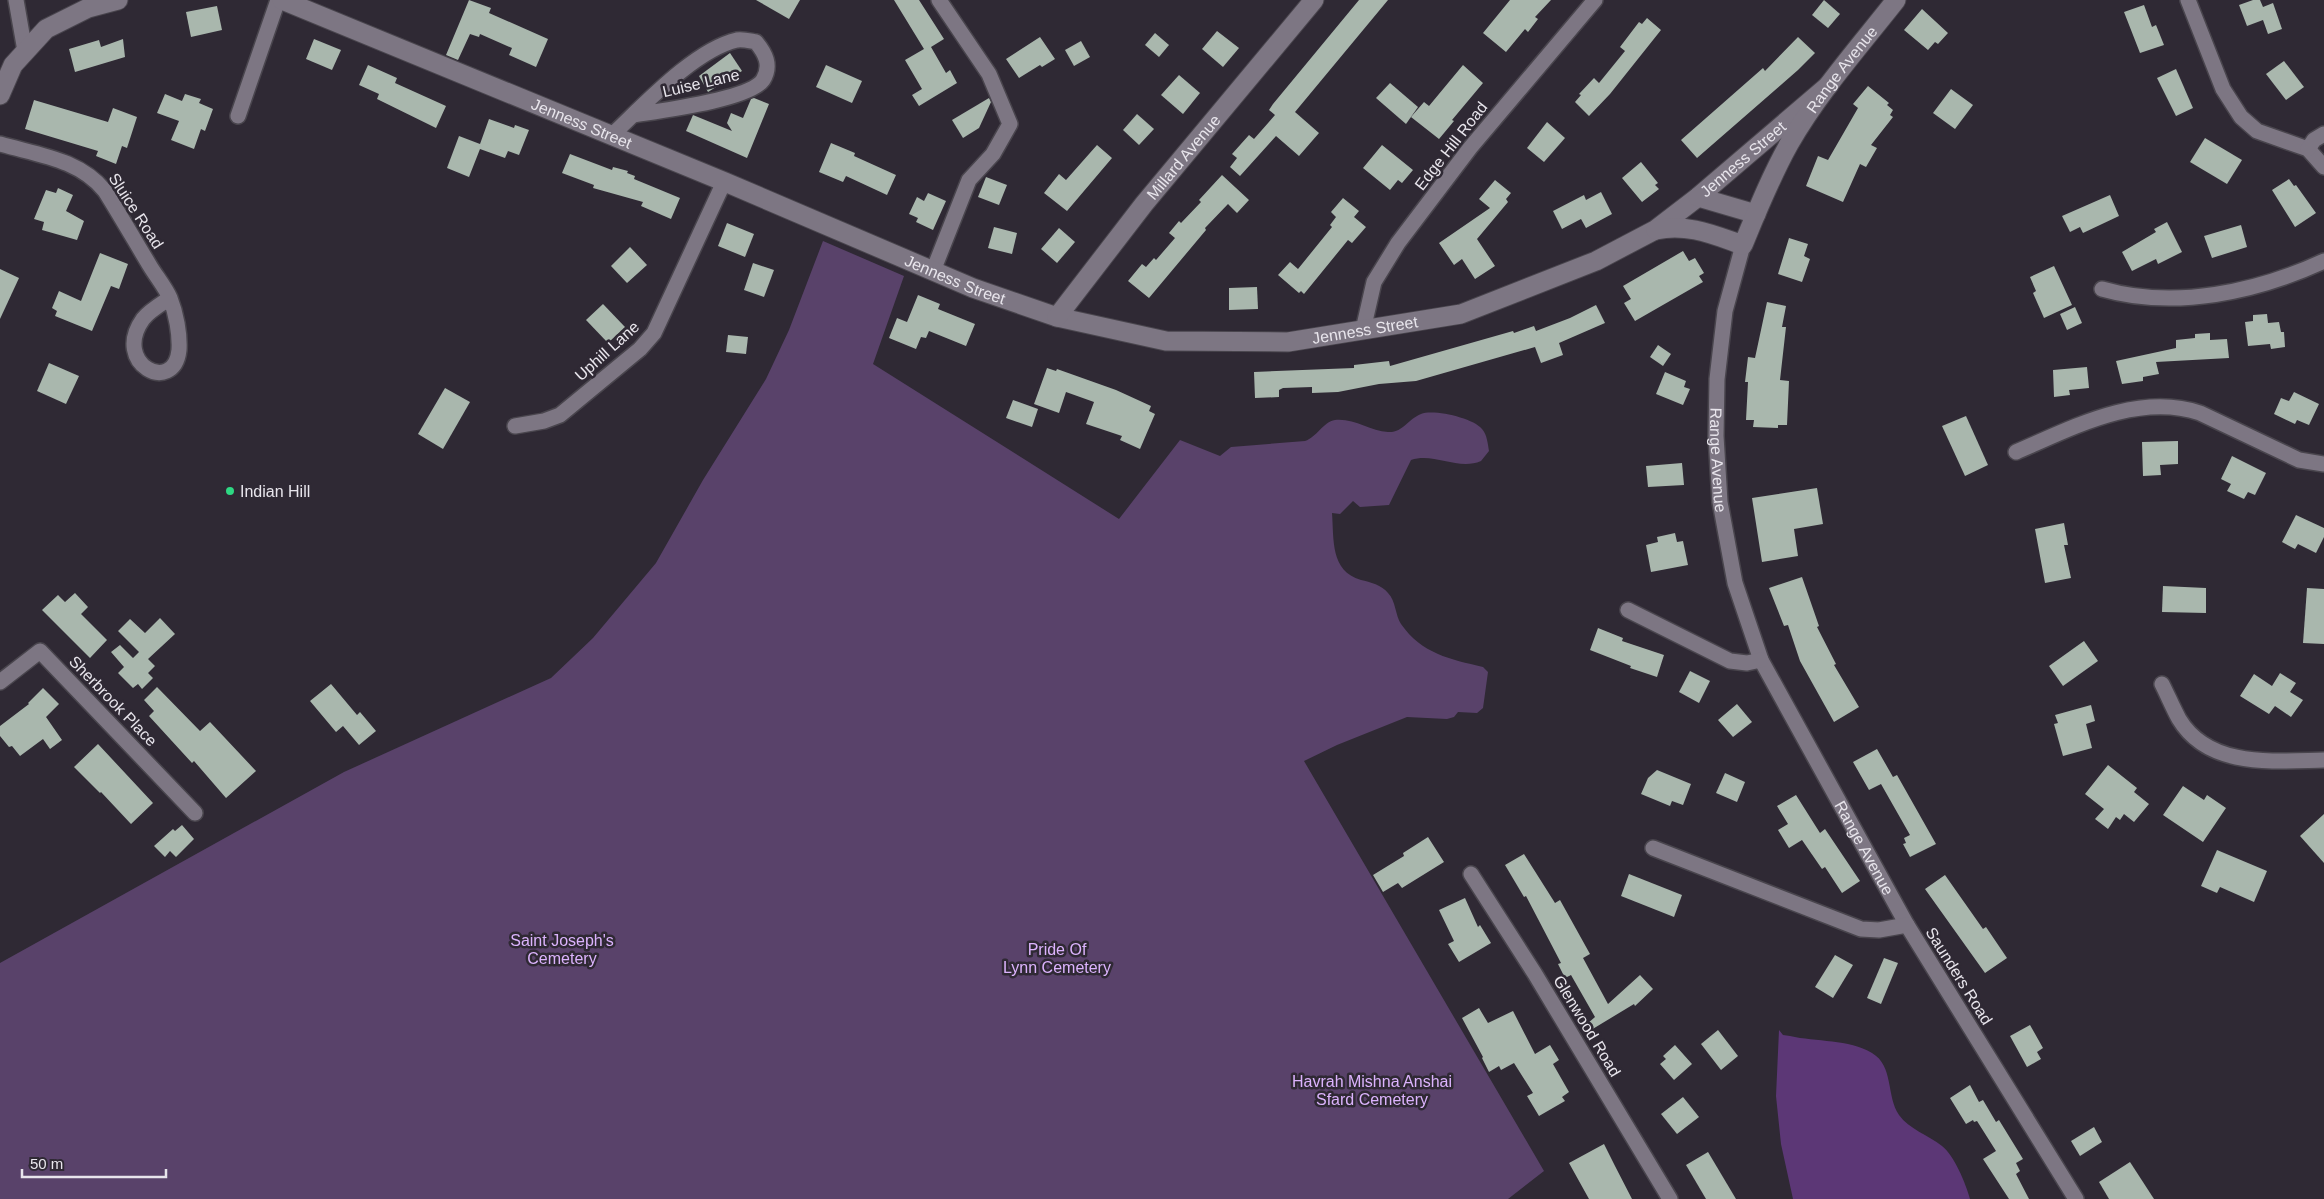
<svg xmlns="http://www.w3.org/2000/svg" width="2324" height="1199" font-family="Arial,sans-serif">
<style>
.green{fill:#59426a}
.water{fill:#5c3776}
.building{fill:#a9b7ad}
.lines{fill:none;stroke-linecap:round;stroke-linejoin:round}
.minor-casing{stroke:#49454d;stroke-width:18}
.tertiary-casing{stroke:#49454d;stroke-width:21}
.minor{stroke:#7d7683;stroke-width:15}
.tertiary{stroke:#7d7683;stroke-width:19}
.poi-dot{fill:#2ed883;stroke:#2f2934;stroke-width:2}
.labels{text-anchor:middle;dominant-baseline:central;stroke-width:5;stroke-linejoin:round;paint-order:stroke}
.street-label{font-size:16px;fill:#e8e5ec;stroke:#2f2934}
.poi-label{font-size:16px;fill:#e8e5ec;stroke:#2f2934;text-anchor:start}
.park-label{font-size:16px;fill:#dcb3fd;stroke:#2f2934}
</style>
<rect width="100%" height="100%" fill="#2f2934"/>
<path class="green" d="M823 241 904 276 873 364 1119 519 1180 440 1220 456 1231 447 1305 441C1317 437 1323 422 1335 420 1354 418 1370 431 1388 432 1403 433 1408 419 1421 414 1434 409 1473 418 1482 429 1487 434 1488 445 1489 451L1481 461C1458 471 1434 452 1411 460L1389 505 1360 507 1353 501 1340 514 1332 513C1334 539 1330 571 1361 580 1370 582 1382 585 1388 593 1396 601 1395 615 1401 624 1422 654 1450 659 1483 667L1488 672 1483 708 1477 713 1458 712 1454 717 1447 719 1407 717 1337 745 1304 761 1544 1171 1508 1199H0V963L344 772 551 678 593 638 656 563 703 480 766 379 789 330Z"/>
<path class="water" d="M1779 1030 1783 1035 1790 1036C1816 1042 1849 1039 1872 1053 1894 1066 1886 1096 1899 1115 1909 1129 1928 1135 1942 1146 1954 1155 1966 1184 1970 1199H1793L1781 1144 1776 1096Z"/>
<g class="building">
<path d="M469 0 491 8 489 13 548 39 536 67 509 55 512 48 480 34 479 37 470 34 458 60 446 55Z"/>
<path d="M756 0H800L789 19Z"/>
<path d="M894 0H919L944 39 931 47 946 73 950 70 957 83 919 106 912 95 922 89 905 60 924 49Z"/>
<path d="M1359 0H1388L1295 112 1319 133 1299 156 1276 136 1240 176 1230 167 1237 158 1232 154 1249 135 1254 139 1275 115 1269 110 1273 104Z"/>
<path d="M1510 0H1551L1535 17 1538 19 1528 32 1525 29 1506 52 1483 33Z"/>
<path d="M1824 0 1840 14 1828 28 1812 15Z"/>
<path d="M2253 0H2260L2263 7 2273 3 2282 29 2268 34 2263 20 2247 26 2239 5Z"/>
<path d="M2144 5 2152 27 2156 25 2164 45 2140 53 2124 12Z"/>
<path d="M217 6 222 30 191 37 186 12Z"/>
<path d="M1922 9 1948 33 1938 44 1935 42 1928 50 1904 30Z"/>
<path d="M1647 18 1661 30 1610 94 1589 116 1575 102 1581 95 1579 94 1594 78 1599 83 1625 51 1620 47 1639 22 1642 24Z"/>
<path d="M1217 31 1239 48 1223 67 1202 49Z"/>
<path d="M1155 33 1169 45 1159 57 1145 45Z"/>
<path d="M1040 37 1055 59 1042 67 1040 65 1019 78 1006 59Z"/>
<path d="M1798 37 1815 53 1798 70 1697 158 1681 140 1763 68 1765 71Z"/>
<path d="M123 39 125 57 75 72 69 49 99 40 101 47Z"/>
<path d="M314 39 341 50 332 70 306 59Z"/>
<path d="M1081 41 1090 57 1074 66 1065 50Z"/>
<path d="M730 53 742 71 708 92 699 76Z"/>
<path d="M2284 61 2304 87 2286 100 2266 74Z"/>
<path d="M368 65 397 78 395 83 446 106 436 128 377 99 379 94 359 85Z"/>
<path d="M826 65 862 81 852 103 816 87Z"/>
<path d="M1463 65 1483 83 1452 120 1454 121 1439 139 1411 117 1424 102 1429 106Z"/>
<path d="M2176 69 2193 108 2176 116 2157 78Z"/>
<path d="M1179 75 1200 93 1183 114 1161 95Z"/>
<path d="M1390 83 1418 107 1406 124 1376 98Z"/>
<path d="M1868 86 1889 103 1887 105 1893 110 1890 115 1893 117 1871 145 1877 148 1866 167 1860 164 1843 202 1806 186 1818 156 1828 160 1858 108 1853 104Z"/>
<path d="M1951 89 1973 105 1955 129 1933 113Z"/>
<path d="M165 94 182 101 185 94 201 99 199 103 213 109 205 131 201 129 194 149 171 140 179 121 157 113Z"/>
<path d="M754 98 769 104 747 158 686 131 693 115 732 131 727 123 731 113 743 118 751 99Z"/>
<path d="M989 98 991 102 979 128 963 138 952 120Z"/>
<path d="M34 100 108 122 113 108 137 117 127 148 122 146 116 164 96 156 98 151 25 129Z"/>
<path d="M1137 114 1154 129 1139 145 1123 130Z"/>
<path d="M489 119 514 128 515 125 529 130 519 155 508 151 505 158 480 149 469 177 447 168 459 136 480 144Z"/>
<path d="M1547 122 1565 138 1544 162 1527 148Z"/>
<path d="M2205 138 2242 160 2227 184 2190 162Z"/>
<path d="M831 143 855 153 854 156 896 175 887 195 846 176 843 182 819 172Z"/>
<path d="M1097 145 1112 158 1067 211 1044 193 1059 174 1066 180Z"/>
<path d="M1382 145 1413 170 1402 183 1398 180 1390 190 1363 168Z"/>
<path d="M570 154 612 170 613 167 628 171 627 173 635 176 634 179 680 198 671 219 641 206 643 202 593 188 594 185 562 173Z"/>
<path d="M1641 162 1658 183 1655 185 1659 189 1642 202 1622 178Z"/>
<path d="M1222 175 1249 200 1237 213 1228 204 1205 228 1206 230 1149 298 1128 281 1142 264 1146 267 1154 258 1156 260 1175 238 1169 233 1179 221 1181 223 1201 202 1199 200Z"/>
<path d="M986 177 1007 185 999 205 978 197Z"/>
<path d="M2289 179 2294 186 2296 185 2316 213 2295 227 2272 190Z"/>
<path d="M1495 180 1511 193 1506 199 1508 202 1477 239 1495 266 1475 279 1462 259 1454 265 1439 243 1490 208 1479 199Z"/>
<path d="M58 188 73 195 66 211 84 221 77 240 42 230 44 222 34 219 46 190 56 193Z"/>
<path d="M1601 192 1612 214 1586 228 1581 219 1562 229 1553 211 1584 195 1586 200Z"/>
<path d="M928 193 946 201 933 230 916 222 918 218 909 214 917 197 924 201Z"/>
<path d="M2110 195 2119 216 2083 233 2080 227 2070 232 2062 216Z"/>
<path d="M1343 198 1359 211 1354 217 1366 227 1352 243 1348 240 1304 294 1301 291 1299 293 1278 275 1290 262 1298 269 1332 227 1330 225 1336 217 1331 212Z"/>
<path d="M2167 222 2182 252 2158 264 2156 259 2132 271 2122 252 2156 232 2154 229Z"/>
<path d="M727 223 754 234 745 257 718 246Z"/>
<path d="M2241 225 2247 247 2212 258 2204 236Z"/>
<path d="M994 227 1017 233 1012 254 988 248Z"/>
<path d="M1059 228 1075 242 1057 263 1041 249Z"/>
<path d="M1789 238 1808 244 1804 256 1810 259 1802 282 1778 274Z"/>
<path d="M630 247 647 265 627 283 611 266Z"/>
<path d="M1683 251 1689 261 1695 258 1704 273 1699 276 1703 282 1635 321 1624 303 1631 299 1623 286Z"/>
<path d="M100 253 128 264 119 289 111 286 92 331 55 316 57 311 52 308 59 291 81 301Z"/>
<path d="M753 263 774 270 764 297 744 290Z"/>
<path d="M2054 266 2072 305 2044 318 2033 293 2036 291 2030 277Z"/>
<path d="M0 269 19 278 0 319Z"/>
<path d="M1257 287 1258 309 1229 310V288Z"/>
<path d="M918 295 940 304 938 309 975 324 966 346 929 331 926 338 921 337 916 349 889 338 897 318 907 322Z"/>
<path d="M1767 302 1786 306 1782 327H1786L1780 380 1789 381 1787 425H1778V428L1753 427 1754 420H1746L1748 382H1745L1748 357 1755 358Z"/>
<path d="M603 304 625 327 608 343 586 320Z"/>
<path d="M1596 305 1605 323 1559 343 1563 355 1541 363 1535 347 1416 381 1379 384 1338 392 1312 393V387L1283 388 1279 390V397L1255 398 1254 372 1354 368V365L1389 361 1390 366 1513 331 1514 333 1534 326 1536 331 1570 318Z"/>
<path d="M2075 307 2082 323 2067 330 2060 314Z"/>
<path d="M2267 314 2268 323 2279 322 2281 332H2284L2285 347 2271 349 2270 344 2248 346 2245 322 2253 321V315Z"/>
<path d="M2210 333V340L2227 339 2229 358 2156 362 2159 374 2143 377V381L2122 384 2116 361 2176 348V340L2195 338V334Z"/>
<path d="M728 335 748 337 746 354 726 352Z"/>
<path d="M1658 345 1671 354 1663 366 1650 357Z"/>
<path d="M49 363 79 376 66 404 37 391Z"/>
<path d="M2087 367 2089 388 2069 390 2070 395 2054 397 2053 370Z"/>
<path d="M1047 368 1056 371 1057 369 1116 390 1151 406 1149 411 1155 414 1140 449 1120 440 1122 436 1086 424 1094 402 1066 392 1059 413 1034 404Z"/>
<path d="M1665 372 1686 381 1684 387 1690 389 1683 405 1656 394Z"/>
<path d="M445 388 470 402 443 449 418 434Z"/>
<path d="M2294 392 2319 404 2309 425 2297 420 2295 424 2274 414 2281 398 2289 401Z"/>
<path d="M1013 400 1038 409 1032 427 1006 418Z"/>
<path d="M1966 416 1988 465 1965 476 1942 426Z"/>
<path d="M2178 441V464L2160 465 2161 475 2143 476 2142 442Z"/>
<path d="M2232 456 2266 473 2255 495 2248 492 2244 499 2227 491 2231 484 2221 479Z"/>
<path d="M1682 463 1684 485 1648 487 1646 466Z"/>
<path d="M1817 488 1823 524 1794 529 1798 556 1762 562 1752 498Z"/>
<path d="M2296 515 2324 528V537L2316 553 2298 544 2295 549 2282 542Z"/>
<path d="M2064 523 2068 545H2064L2071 578 2045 583 2035 529Z"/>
<path d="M1675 533 1677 542 1683 541 1688 565 1651 572 1646 545 1658 542 1657 537Z"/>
<path d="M1802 577 1819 626 1817 627 1836 664 1834 665 1859 707 1834 722 1800 661 1788 625 1784 626 1769 588Z"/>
<path d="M2163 586 2206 588V613L2162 612Z"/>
<path d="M2307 588 2324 589V644L2303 643Z"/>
<path d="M75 593 88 607 81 614 107 640 90 658 42 610 58 595 65 602Z"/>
<path d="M160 618 175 634 148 659 155 666 148 673 153 678 142 689 138 684 133 688 118 673 124 667 111 652 120 645 133 658 139 652 118 631 130 619 145 633Z"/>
<path d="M1598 628 1623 638 1622 641 1664 655 1657 677 1630 668 1631 666 1590 650Z"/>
<path d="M2084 641 2098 661 2063 686 2049 666Z"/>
<path d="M1690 671 1710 681 1699 703 1679 692Z"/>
<path d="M2280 673 2296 683 2290 692 2303 700 2291 717 2275 706 2269 714 2240 696 2254 674 2272 686Z"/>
<path d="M331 684 357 715 360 712 376 731 359 745 343 726 336 732 310 701Z"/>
<path d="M157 687 200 731 210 722 256 771 226 798 194 761 192 763 149 716 154 711 144 700Z"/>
<path d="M43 688 59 704 46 717 62 740 50 749 43 739 20 756 12 746 9 747 0 736V726L29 704 28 703Z"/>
<path d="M1737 704 1752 722 1733 737 1718 720Z"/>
<path d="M2091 705 2095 721 2086 724 2092 748 2063 756 2054 724 2058 723 2055 715Z"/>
<path d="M98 744 153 803 131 824 101 792 100 793 74 767Z"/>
<path d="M1877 749 1893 777 1897 775 1936 844 1910 857 1903 844 1906 843 1904 838 1910 835 1881 784 1869 790 1853 762Z"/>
<path d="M2108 765 2137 788 2134 792 2149 804 2134 822 2124 814 2120 820 2116 817 2108 829 2095 819 2104 809 2085 794Z"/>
<path d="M1657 770 1691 784 1683 805 1672 801 1670 806 1641 794 1648 778Z"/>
<path d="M1725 773 1745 782 1737 802 1716 793Z"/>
<path d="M2183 786 2204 800 2207 795 2226 808 2203 842 2163 815Z"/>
<path d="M1796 795 1820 833 1825 829 1860 881 1842 893 1825 867 1822 869 1802 840 1789 848 1778 830 1788 824 1777 806Z"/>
<path d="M2324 814V863L2300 836Z"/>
<path d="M182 825 194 839 176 857 170 851 165 857 154 846 173 829 175 831Z"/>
<path d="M1428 837 1444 862 1402 888 1398 883 1383 892 1373 875 1404 856 1403 853Z"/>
<path d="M2217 850 2267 871 2254 902 2220 887 2217 893 2201 886Z"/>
<path d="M1524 854 1555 903 1560 900 1590 954 1583 958 1608 1004 1640 975 1653 989 1635 1006 1634 1004 1591 1030 1587 1024 1595 1017 1571 975 1565 978 1558 964 1561 963 1526 896 1524 897 1505 865Z"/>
<path d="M1629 874 1682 895 1674 917 1621 896Z"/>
<path d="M1945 875 1983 929 1986 927 2007 958 1985 973 1925 889Z"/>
<path d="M1465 898 1478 927 1480 925 1491 943 1459 962 1448 944 1454 941 1439 910Z"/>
<path d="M1835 955 1853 965 1833 998 1815 987Z"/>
<path d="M1884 958 1898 963 1881 1004 1867 998Z"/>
<path d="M1479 1008 1488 1023 1513 1011 1535 1054 1550 1045 1559 1060 1553 1064 1569 1092 1562 1097 1565 1101 1539 1116 1527 1096 1533 1093 1514 1063 1501 1070 1499 1066 1489 1072 1482 1058 1483 1057 1462 1018Z"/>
<path d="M2030 1025 2043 1048 2037 1052 2041 1059 2027 1067 2010 1036Z"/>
<path d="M1718 1030 1738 1056 1721 1070 1701 1044Z"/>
<path d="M1675 1045 1692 1064 1674 1080 1660 1064 1666 1059 1663 1056Z"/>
<path d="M1970 1085 1979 1102 1983 1100 1996 1122 1999 1120 2023 1159 2016 1163 2020 1171 2016 1174 2029 1199H2009L1983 1159 1996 1151 1977 1121 1974 1122 1973 1120 1966 1124 1950 1098Z"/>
<path d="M1683 1097 1699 1117 1677 1134 1661 1114Z"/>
<path d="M2094 1127 2102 1142 2080 1156 2071 1141Z"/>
<path d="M1604 1144 1615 1166 1632 1199H1589L1569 1163Z"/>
<path d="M1708 1152 1736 1199H1706L1686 1165Z"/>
<path d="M2130 1162 2154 1199H2109L2099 1182Z"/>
</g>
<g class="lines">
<defs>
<g id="minor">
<path d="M16 0 25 51"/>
<path d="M2188 0 2223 89 2241 117 2257 131 2308 149 2324 167"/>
<path d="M238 116 278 0"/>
<path d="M611 136C643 106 694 50 737 40 743 39 750 41 756 42 765 53 772 65 763 80 749 100 658 111 633 115"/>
<path d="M0 144C38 155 79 159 105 191 120 215 135 241 150 266 156 276 165 287 170 298 176 313 180 334 179 350 174 396 111 364 143 319 149 311 161 304 170 298"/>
<path d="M2308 149 2314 140 2324 134"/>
<path id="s1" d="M1743 245 1725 311 1717 379 1716 436 1720 502 1735 583 1761 660 1907 925"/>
<path d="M933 271 969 180 993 154 1010 124 989 74 939 0"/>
<path d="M2102 289C2175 310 2257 292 2324 261"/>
<path d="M1363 330 1374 282 1398 243 1470 148 1595 0"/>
<path d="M515 426 544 421 560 415 640 349 654 333 724 182"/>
<path d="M2016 452C2072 428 2138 392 2200 413L2299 460 2324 464"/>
<path d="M1628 610 1730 661 1747 663 1761 660"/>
<path d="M0 682 40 651 195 813"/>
<path d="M2162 684C2168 696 2173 708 2179 719 2209 769 2275 761 2324 760"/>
<path d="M1653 848 1861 929 1879 930 1907 925 2076 1199"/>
<path d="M1471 874 1535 974 1670 1199"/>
</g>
<g id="tertiary">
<path id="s2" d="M282 0 725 182 973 288 1057 317 1166 341 1288 342 1461 314 1596 261 1655 230 1698 197 1829 85"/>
<path d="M0 95 13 65 46 29 88 8 118 0"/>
<path d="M1698 197 1756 214"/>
<path id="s3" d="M1656 230C1687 223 1714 235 1743 245 1757 211 1771 176 1789 144 1819 92 1859 47 1896 0"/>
<path id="s4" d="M1057 317 1144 204 1314 0"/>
</g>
</defs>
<use href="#minor" class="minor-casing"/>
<use href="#tertiary" class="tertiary-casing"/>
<use href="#minor" class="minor"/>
<use href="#tertiary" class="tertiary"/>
</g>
<circle class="poi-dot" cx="230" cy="491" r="5"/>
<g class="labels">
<g class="street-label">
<text stroke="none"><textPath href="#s3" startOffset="292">Range Avenue</textPath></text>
<text transform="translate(701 83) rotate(-13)">Luise Lane</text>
<text stroke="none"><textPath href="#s2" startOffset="324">Jenness Street</textPath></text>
<text transform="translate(1451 146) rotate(-52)">Edge Hill Road</text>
<text stroke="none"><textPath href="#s4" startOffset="204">Millard Avenue</textPath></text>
<text stroke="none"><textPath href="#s2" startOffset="1571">Jenness Street</textPath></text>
<text transform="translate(136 211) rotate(57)">Sluice Road</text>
<text stroke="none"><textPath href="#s2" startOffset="729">Jenness Street</textPath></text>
<text stroke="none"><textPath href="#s2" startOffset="1149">Jenness Street</textPath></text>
<text transform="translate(607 351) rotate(-42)">Uphill Lane</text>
<text stroke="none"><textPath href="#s1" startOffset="218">Range Avenue</textPath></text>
<text transform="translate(113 701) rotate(46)">Sherbrook Place</text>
<text stroke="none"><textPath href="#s1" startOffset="638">Range Avenue</textPath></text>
<text transform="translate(1959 976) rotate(58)">Saunders Road</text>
<text transform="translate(1587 1026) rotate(59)">Glenwood Road</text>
</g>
<g class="poi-label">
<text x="240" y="491">Indian Hill</text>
</g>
<g class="park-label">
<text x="562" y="940">Saint Joseph's<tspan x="562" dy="18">Cemetery</tspan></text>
<text x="1057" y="949">Pride Of<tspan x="1057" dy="18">Lynn Cemetery</tspan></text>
<text x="1372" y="1081">Havrah Mishna Anshai<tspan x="1372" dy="18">Sfard Cemetery</tspan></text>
</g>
</g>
<path d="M22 1169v8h144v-8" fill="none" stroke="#e8e5ec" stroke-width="2.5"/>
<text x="30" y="1169" font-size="15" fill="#e8e5ec" stroke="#2f2934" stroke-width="4" paint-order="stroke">50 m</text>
</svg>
